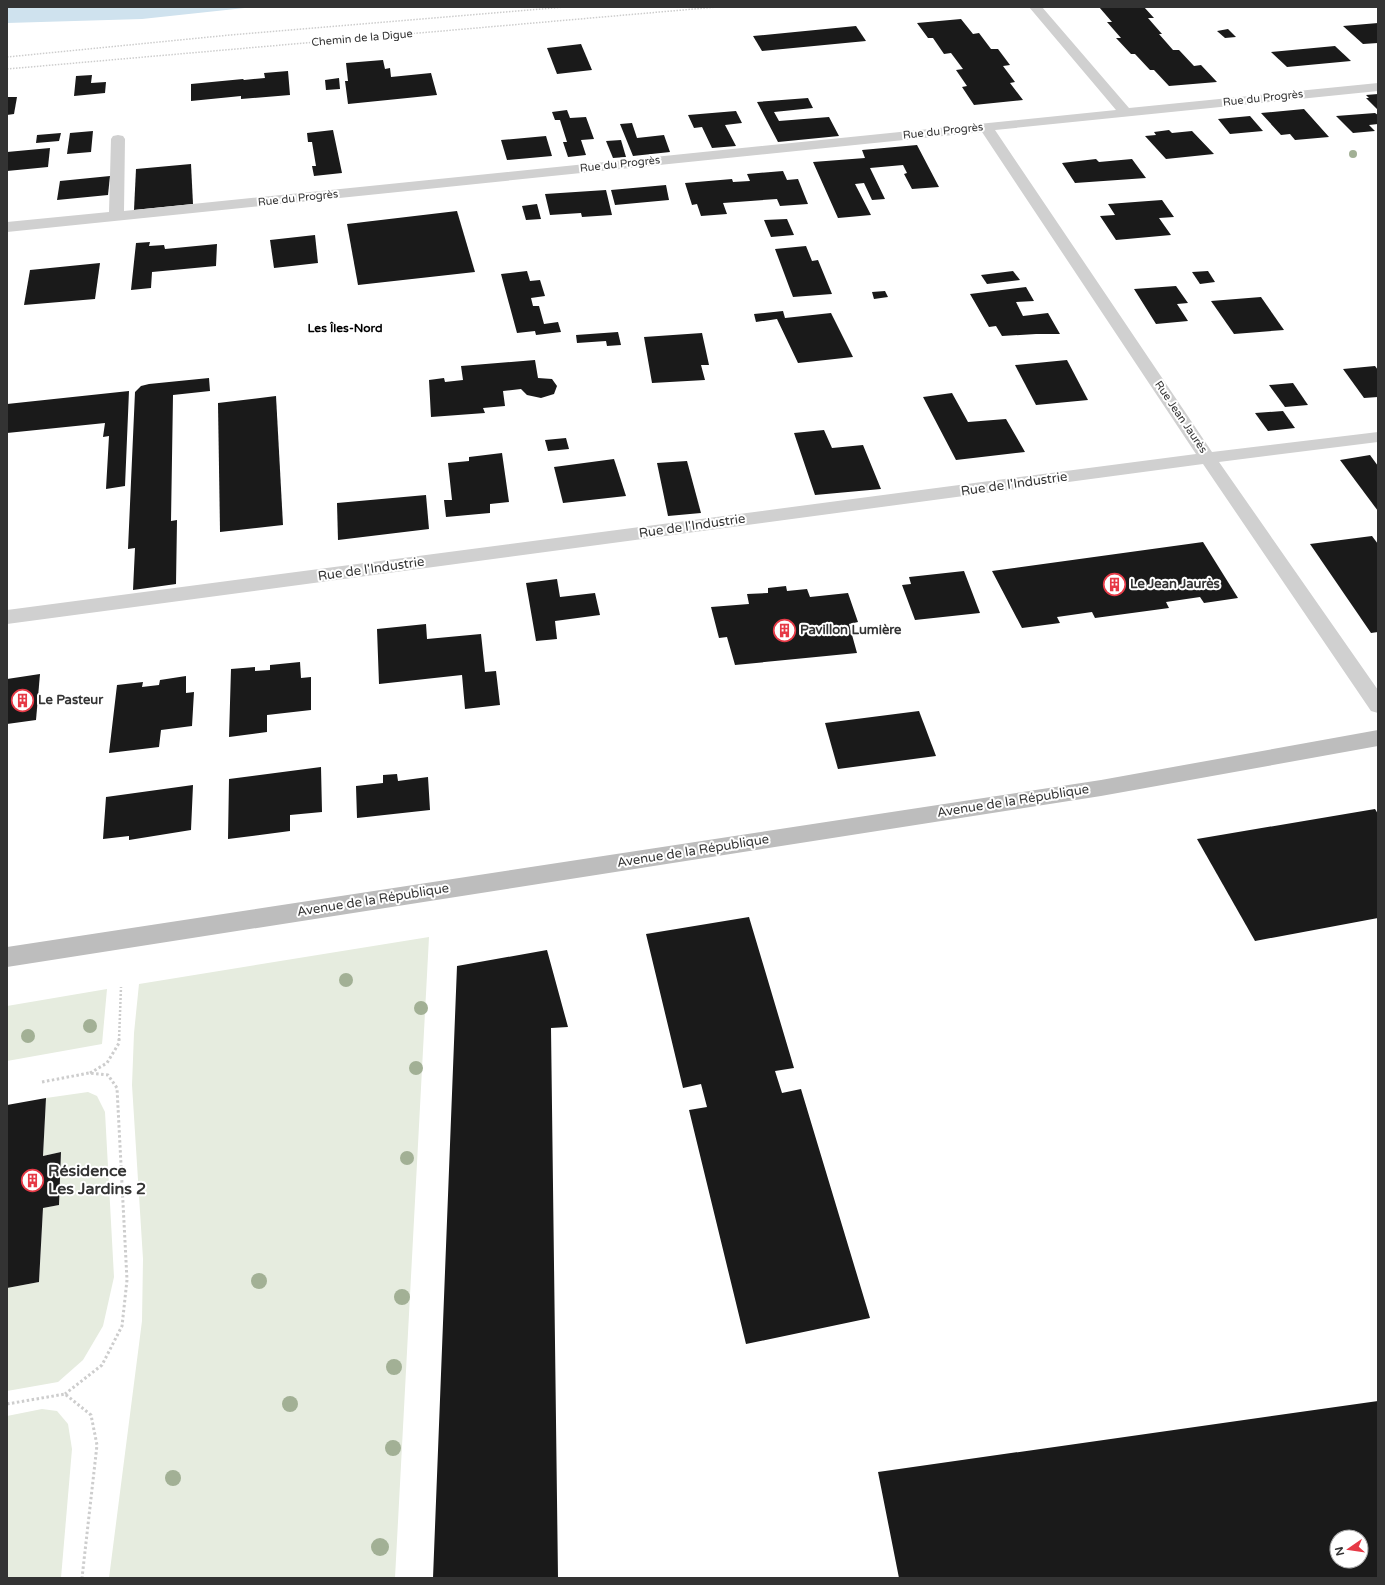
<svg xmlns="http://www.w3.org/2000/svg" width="1385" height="1585" font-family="'Varela Round',sans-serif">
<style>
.green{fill:#e6ecdf}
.water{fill:#cfe2ee}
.building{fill:#1a1a1a;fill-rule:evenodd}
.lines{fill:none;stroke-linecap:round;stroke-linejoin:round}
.path-far2{stroke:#cdcdcd;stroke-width:1.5;stroke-dasharray:1.5 1.5;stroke-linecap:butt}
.path-far1{stroke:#cdcdcd;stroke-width:2.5;stroke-dasharray:2 2;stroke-linecap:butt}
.path{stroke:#cdcdcd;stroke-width:3;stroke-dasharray:2.5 2.5;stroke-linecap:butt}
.street{fill:#d0d0d0;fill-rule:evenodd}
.secondary{fill:#bdbdbd;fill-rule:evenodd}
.tree{fill:#a2b095}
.labels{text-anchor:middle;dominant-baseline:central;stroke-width:4;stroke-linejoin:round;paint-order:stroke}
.far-street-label{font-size:11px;fill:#333;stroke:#fff}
.far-neighbourhood-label{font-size:12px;font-weight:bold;fill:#000;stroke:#fff}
.street-label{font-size:13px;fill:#333;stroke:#fff}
.poi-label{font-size:13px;font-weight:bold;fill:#333;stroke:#fff;text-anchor:start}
.near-poi-label{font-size:16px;font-weight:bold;fill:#333;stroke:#fff;text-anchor:start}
</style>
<rect width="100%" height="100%" fill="#fff"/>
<g class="green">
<path d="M429 937 395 1578H109L142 1321 143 1259 132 1085 134 1033 139 984Z"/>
<path d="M107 989 102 1044 7 1061V1006Z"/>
<path d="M88 1092 97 1096 105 1112 114 1277 103 1326 83 1360 58 1382 7 1391V1288L39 1282 43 1208 59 1205 61 1152 43 1156 46 1098Z"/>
<path d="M42 1409 57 1411 68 1424 72 1449 61 1578H7V1416Z"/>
</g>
<path class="water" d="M7 7H254L142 19 7 23Z"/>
<g class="building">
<path d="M1099 7H1144L1154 18H1148L1162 34H1159L1173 50H1179L1194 66 1201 65 1217 82 1169 86 1154 70H1150L1135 54H1131L1116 38H1121L1107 22H1112Z"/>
<path d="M961 19 973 34 979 33 991 49H998L1010 65 1003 66 1015 82 1010 83 1023 100 974 105 962 87 967 86 956 70 963 69 951 53 944 54 933 38H928L917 23Z"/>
<path d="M1378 23V43L1363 44 1343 26Z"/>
<path d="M856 26 866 41 762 51 753 36Z"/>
<path d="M1228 29 1236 37 1225 38 1217 31Z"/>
<path d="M581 44 592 70 557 74 547 48Z"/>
<path d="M1335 46 1351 61 1287 67 1271 52Z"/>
<path d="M383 60 385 69 390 68 391 77 431 73 437 95 348 104 345 81H348L346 63Z"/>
<path d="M288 71 290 95 241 99V96L191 101V84L243 79 244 80 265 78 264 73Z"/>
<path d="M92 75 91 83 106 82 105 93 74 96 76 76Z"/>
<path d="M339 78 340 89 326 90 325 80Z"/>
<path d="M1378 94V110L1366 98H1369L1366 95Z"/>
<path d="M7 97H17L14 114 7 115Z"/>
<path d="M808 98 813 108 774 112 779 121 829 117 839 136 778 142 757 102Z"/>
<path d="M1304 109 1329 137 1295 140 1290 134 1281 135 1261 113Z"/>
<path d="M567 110 570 118 586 117 594 139 581 140 586 155 568 157 563 142H567L560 120H555L552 112Z"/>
<path d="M736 111 742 123 725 125 736 146 712 148 702 127 694 128 688 115Z"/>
<path d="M1375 113 1378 115V124L1369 125 1375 131 1353 133 1336 116Z"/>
<path d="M1250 116 1263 131 1230 134 1218 119Z"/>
<path d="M632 123 637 138 664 135 670 152 633 156 620 124Z"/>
<path d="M333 130 342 173 314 176 312 166H316L312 142H308L307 133Z"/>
<path d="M1169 130 1172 133 1192 131 1214 154 1166 159 1145 136 1156 135 1154 132Z"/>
<path d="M93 131 91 152 67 154 70 133Z"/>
<path d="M61 133 59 141 36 143 37 135Z"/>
<path d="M546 136 552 156 507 160 501 140Z"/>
<path d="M621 140 626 157 613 158 606 141Z"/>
<path d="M917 145 939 187 912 189 904 174 907 173 903 165 870 168 885 199 872 200 864 183 855 184 871 215 838 218 813 162 865 158 862 150Z"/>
<path d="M50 148 48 167 7 171V152Z"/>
<path d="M1096 159 1099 162 1132 159 1146 178 1075 183 1062 163Z"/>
<path d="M191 164 193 204 134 210 136 169Z"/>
<path d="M783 171 787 180 798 179 808 204 780 206 777 199 723 203 727 214 701 216 697 204 692 205 685 183 732 179 733 182 750 181 747 174Z"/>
<path d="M110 176 108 195 57 200 60 181Z"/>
<path d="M666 185 669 200 615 205 611 190Z"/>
<path d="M606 190 612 215 582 217 581 213 550 215 545 194Z"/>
<path d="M1162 200 1174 217 1159 218 1171 235 1116 240 1100 216 1115 215 1108 204Z"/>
<path d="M537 204 541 219 526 220 522 206Z"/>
<path d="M457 211 475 272 358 285 347 224Z"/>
<path d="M787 219 794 235 771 237 764 220Z"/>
<path d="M315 235 318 263 274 268 270 240Z"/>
<path d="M150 242 149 246 164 245 165 249 217 244 216 266 152 272 151 288 131 290 136 243Z"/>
<path d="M806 246 812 261 818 260 832 294 793 297 775 249Z"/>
<path d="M100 263 95 299 24 305 30 270Z"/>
<path d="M527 271 530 281 540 280 545 296 531 298 533 306H539L544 324 558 322 561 332 536 335 535 331 517 333 501 274Z"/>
<path d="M1013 271 1020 280 987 284 981 275Z"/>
<path d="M1208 271 1215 282 1200 284 1192 272Z"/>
<path d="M1176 286 1188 303 1177 304 1188 321 1156 324 1134 289Z"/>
<path d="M1026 287 1034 301 1016 302 1023 316 1048 313 1060 334H1036L1002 336 996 326 989 327 970 294Z"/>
<path d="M885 291 888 297 874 299 872 292Z"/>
<path d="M1261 297 1284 330 1234 334 1211 301Z"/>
<path d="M783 311 785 318 831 313 853 357 798 363 777 319 756 322 754 314Z"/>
<path d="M618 332 621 345 607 346 606 341 577 343 576 335Z"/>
<path d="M702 333 709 365H701L705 380 652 383 644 337Z"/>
<path d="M535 360 538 378 552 379 557 386 554 394 541 398 527 395 521 389 503 391 505 406 483 408 485 413 431 417 429 380 444 378 445 382 463 380 461 366Z"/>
<path d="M1067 360 1088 400 1036 405 1015 365Z"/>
<path d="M1375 366 1378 370V397L1364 398 1343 369Z"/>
<path d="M209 378 210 391 173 395 171 521 177 520 176 584 133 590 135 548 128 549 135 392 141 386 149 384Z"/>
<path d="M1293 383 1308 405 1285 407 1269 385Z"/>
<path d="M129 391 125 486 106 489 109 436 103 437 105 423 7 433V404Z"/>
<path d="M952 393 968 422 1006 419 1025 452 956 460 923 397Z"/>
<path d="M276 396 283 525 220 532 218 403Z"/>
<path d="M1283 411 1295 428 1268 431 1255 413Z"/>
<path d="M824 430 832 448 863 445 881 489 815 495 794 433Z"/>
<path d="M566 438 569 449 548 451 545 440Z"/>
<path d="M502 453 509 502 490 504V513L446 517 444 500H452L448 463 469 461V457Z"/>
<path d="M1370 455 1378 466V511L1340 460Z"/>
<path d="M614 459 626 496 563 503 554 467Z"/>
<path d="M687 461 701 513 668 516 657 463Z"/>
<path d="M426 495 429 529 338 540 337 503Z"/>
<path d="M1372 536 1378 544V632L1371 633 1310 544Z"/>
<path d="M1203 542 1238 598 1204 603 1200 597 1166 602 1169 608 1095 618 1092 612 1057 617 1060 623 1022 628 992 571Z"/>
<path d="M964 571 980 613 915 620 902 585 911 584 909 577Z"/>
<path d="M557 579 560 597 595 593 600 615 555 621 557 639 536 641 526 583Z"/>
<path d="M786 586 787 591 807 589 810 597 848 593 858 622 849 624 857 653 735 665 727 637 719 638 711 607 749 604 747 594 768 593V588Z"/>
<path d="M426 624 427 639 481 634 485 672 496 671 500 705 465 709 462 675 379 684 377 629Z"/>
<path d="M300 662 301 678 311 677V710L267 715V732L229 737 231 669 255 667V671L270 670V665Z"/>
<path d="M40 674 36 720 7 724V679Z"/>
<path d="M186 676V693L194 692 192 726 161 730 159 747 109 753 117 685 143 682 142 687 159 685 160 680Z"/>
<path d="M919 711 936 756 838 769 825 723Z"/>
<path d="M321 767 322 812 290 815V831L228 839 229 779Z"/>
<path d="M397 774 398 781 428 777 430 810 357 818 356 786 383 783V775Z"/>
<path d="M193 785 191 830 129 840V836L103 839 106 797Z"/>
<path d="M1375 809 1378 814V918L1255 941 1197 839Z"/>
<path d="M749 917 794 1068 775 1071 782 1093 801 1089 870 1318 746 1344 689 1110 707 1107 701 1084 683 1088 646 934Z"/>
<path d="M547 950 568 1027 551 1028 558 1578H433L457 966Z"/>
<path d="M46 1098 43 1156 61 1152 59 1205 43 1208 39 1282 7 1288V1105Z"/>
<path d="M1378 1401V1578H899L878 1472ZM1337 1537H1361V1561H1337Z"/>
</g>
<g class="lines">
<g class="path-far2">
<path d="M7 57 230 35 565 7"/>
<path d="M7 69 717 7"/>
</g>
<path class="path-far1" d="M119 1040 121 987"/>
<g class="path">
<path d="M90 1073 107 1063 119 1043V1039"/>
<path d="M42 1082 89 1073 108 1075 117 1088 127 1280 122 1326 102 1365 65 1394"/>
<path d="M7 1404 65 1394 91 1415 97 1445 82 1578"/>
</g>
<path class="street" d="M1029 7H1042L1129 108 1378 83V91L995 130 1212 452 1378 432V442L1219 462 1378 690V713L1371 711 1203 464 7 624V610L1196 454 982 132 7 232V222L109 212 111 139 113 136 118 135 123 136 125 139 124 211 1116 110Z"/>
<path class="secondary" d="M1378 730V746L1101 796 7 967V947L1101 780Z"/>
</g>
<g class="tree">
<circle cx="1353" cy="154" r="4"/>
<circle cx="346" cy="980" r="7"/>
<circle cx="421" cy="1008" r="7"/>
<circle cx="90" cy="1026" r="7"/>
<circle cx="28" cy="1036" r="7"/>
<circle cx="416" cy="1068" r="7"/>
<circle cx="407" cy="1158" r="7"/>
<circle cx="259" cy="1281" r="8"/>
<circle cx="402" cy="1297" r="8"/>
<circle cx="394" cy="1367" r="8"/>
<circle cx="290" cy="1404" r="8"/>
<circle cx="393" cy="1448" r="8"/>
<circle cx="173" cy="1478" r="8"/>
<circle cx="380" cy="1547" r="9"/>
</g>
<defs>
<symbol id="building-ring" viewBox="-11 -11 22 22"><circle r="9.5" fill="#fff" stroke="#e63946" stroke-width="1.5"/><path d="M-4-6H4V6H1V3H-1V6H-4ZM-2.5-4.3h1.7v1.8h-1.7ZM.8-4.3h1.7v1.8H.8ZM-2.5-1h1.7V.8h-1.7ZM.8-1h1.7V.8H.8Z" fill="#e63946"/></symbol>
</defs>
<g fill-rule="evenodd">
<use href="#building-ring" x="1102" y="572" width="25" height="25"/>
<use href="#building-ring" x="772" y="618" width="25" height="25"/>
<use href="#building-ring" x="10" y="688" width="25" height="25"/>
<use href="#building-ring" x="20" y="1168" width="25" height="25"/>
</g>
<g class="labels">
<g class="far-street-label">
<text transform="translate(362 38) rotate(-5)">Chemin de la Digue</text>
<text transform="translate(1263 98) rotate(-6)">Rue du Progrès</text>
<text transform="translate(943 131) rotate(-6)">Rue du Progrès</text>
<text transform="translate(620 164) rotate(-6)">Rue du Progrès</text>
<text transform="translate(298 198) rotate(-6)">Rue du Progrès</text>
<text transform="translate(1181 417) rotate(56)">Rue Jean Jaurès</text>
</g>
<g class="far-neighbourhood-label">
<text x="345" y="328">Les Îles-Nord</text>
</g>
<g class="street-label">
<text transform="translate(1014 484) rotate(-8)">Rue de l'Industrie</text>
<text transform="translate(692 526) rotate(-8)">Rue de l'Industrie</text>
<text transform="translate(371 569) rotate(-8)">Rue de l'Industrie</text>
<text transform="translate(1013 801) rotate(-9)">Avenue de la République</text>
<text transform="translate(693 851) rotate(-9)">Avenue de la République</text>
<text transform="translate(373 900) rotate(-9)">Avenue de la République</text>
</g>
<g class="poi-label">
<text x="1130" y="584">Le Jean Jaurès</text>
<text x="800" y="630">Pavillon Lumière</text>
<text x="38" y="700">Le Pasteur</text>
</g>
<g class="near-poi-label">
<text x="48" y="1171">Résidence<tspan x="48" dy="18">Les Jardins 2</tspan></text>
</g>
</g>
<rect width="1385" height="1585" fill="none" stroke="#333333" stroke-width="16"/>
<g transform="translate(1349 1549) rotate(257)"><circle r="19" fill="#ffffff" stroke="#adadad"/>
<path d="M0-3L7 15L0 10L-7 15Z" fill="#e63946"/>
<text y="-6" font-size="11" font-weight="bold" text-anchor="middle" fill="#333333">N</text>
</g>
</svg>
